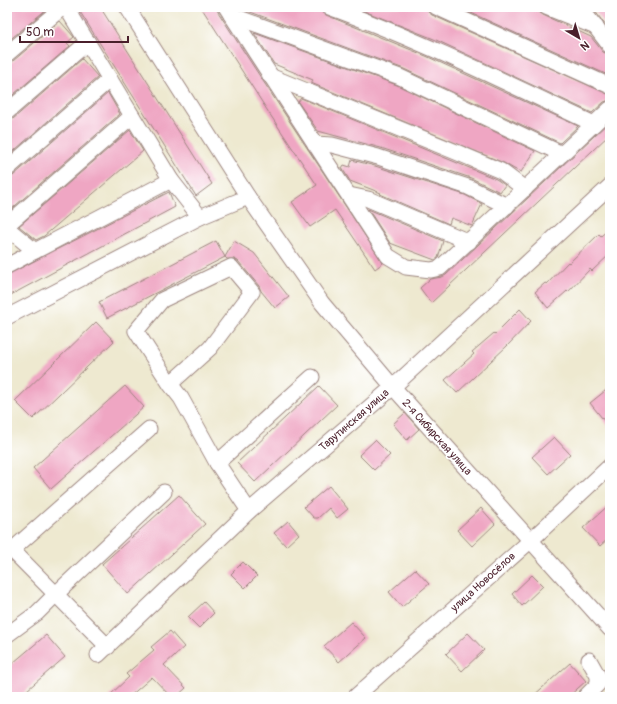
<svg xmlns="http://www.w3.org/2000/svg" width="617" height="704" font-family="Pangolin,sans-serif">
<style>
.building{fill:#efa6c3}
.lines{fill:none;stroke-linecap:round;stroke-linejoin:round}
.minor-casing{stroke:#9c847e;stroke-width:17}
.minor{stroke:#fff;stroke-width:15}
.labels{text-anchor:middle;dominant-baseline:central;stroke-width:3.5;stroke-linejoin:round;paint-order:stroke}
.street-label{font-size:11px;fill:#4a1f2b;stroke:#fff}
</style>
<rect width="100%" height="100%" fill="#fff"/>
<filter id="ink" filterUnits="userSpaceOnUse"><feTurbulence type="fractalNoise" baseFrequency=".025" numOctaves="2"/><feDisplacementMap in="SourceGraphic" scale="8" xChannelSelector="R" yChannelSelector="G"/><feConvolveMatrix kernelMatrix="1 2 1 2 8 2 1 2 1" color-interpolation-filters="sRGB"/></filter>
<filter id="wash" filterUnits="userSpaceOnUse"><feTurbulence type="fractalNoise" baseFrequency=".012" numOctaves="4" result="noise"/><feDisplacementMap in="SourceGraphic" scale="16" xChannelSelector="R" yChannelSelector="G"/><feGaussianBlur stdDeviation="0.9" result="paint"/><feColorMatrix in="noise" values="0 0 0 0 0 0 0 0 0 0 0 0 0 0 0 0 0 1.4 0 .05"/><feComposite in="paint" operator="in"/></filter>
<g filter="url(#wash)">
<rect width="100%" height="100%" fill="#eee9d0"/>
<g id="blocks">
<g class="building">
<path d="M7 7H47L48 8 7 42Z"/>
<path d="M77 7H100L212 184 196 196Z"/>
<path d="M201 7H217L218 12 263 81 383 263 375 269 335 210 310 227 292 202 317 185 269 113Z"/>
<path d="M237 7H320L322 12 326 15 426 56 578 126 560 143 404 69Z"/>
<path d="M354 7H427L428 12 432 15 610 95V100L604 102 592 113 434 39Z"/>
<path d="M458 7H537L539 12 543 15 591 37 603 52 610 55V76Z"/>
<path d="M592 7H610V31L603 22Z"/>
<path d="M60 21 74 37 67 43 70 46 7 100V63L13 61Z"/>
<path d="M254 33 397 85 535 151 521 172 514 169 504 163 311 83 313 80 274 64Z"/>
<path d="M82 59 98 77 7 157V121L13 119Z"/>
<path d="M108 93 120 114 7 213V178L13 176Z"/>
<path d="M301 98 496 179 505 185 500 192 471 178 381 148 318 131 298 102Z"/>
<path d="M610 121V134L431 303 420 288 430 279 442 277 446 275Z"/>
<path d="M130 130 143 151 44 236 36 240 19 226Z"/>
<path d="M352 160 375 166 465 195 482 204 472 226 451 218 449 224 380 194 381 193 350 181 342 168 344 165 350 167Z"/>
<path d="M169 192 175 207 7 297V275Z"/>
<path d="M368 209 443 241 438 258 435 260 390 243Z"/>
<path d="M610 228V254L592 271 590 269 568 292 567 291 548 308 535 292 545 283 547 284 568 262 569 263 599 234 601 236Z"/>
<path d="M216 241 225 257 107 318 99 302Z"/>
<path d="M234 241 254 253 289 297 275 308 261 291 259 286 238 261 234 259H227L225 257Z"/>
<path d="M520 309 531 321 507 346 457 393 445 380 474 354 472 352 494 333 495 334Z"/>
<path d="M96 322 114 341 33 419 15 401Z"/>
<path d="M125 386 144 407 51 489 33 468Z"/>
<path d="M319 386 337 405 255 482 237 463Z"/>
<path d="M610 387V428L590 403Z"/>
<path d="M405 413 419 429 407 440 393 424Z"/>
<path d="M554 437 570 454 548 474 532 457Z"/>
<path d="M375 440 390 455 374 470 359 455Z"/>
<path d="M329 486 348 509 337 518 329 508 318 518H314L304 507Z"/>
<path d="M179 495 205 524 128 594 102 564Z"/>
<path d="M610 504V537L600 546 583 528Z"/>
<path d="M481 508 495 524 472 546 457 530Z"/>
<path d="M288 521 299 534 286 546 274 533Z"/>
<path d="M243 562 257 576 245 588 231 574Z"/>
<path d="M415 569 429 584 402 607 389 592Z"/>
<path d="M532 575 543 586 522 606 512 594Z"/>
<path d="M204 602 214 613 199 628 188 617Z"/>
<path d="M351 622 366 638 339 662 324 646Z"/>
<path d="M170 631 184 647 164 665 186 688 176 697H171L152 677 129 697H108L129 677 126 674 154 650 151 647Z"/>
<path d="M468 633 484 650 462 671 446 654Z"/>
<path d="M46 635 65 657 19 697H7V668Z"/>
<path d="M570 663 586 681 568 697H532Z"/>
</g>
</g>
</g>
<g filter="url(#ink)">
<use href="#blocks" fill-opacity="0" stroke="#9c847e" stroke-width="1"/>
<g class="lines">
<defs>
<g id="minor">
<path d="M66 7 171 180 200 217"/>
<path d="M127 7 248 197 322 303 393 387 610 629"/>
<path d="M226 7 388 256 406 267 431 270 440 268 610 109"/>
<path d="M329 7C420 40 507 83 594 124"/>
<path d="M436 7 610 86"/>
<path d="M546 7 596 27"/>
<path d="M580 7 610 46"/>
<path d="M231 15 400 77 562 154"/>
<path d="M7 54 63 7"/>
<path d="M270 76 456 152 501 171 525 189"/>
<path d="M7 112 88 42"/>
<path d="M315 144 332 145 378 157 468 187 507 206"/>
<path d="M7 169 110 79"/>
<path d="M349 195 368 199 469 242"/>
<path d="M7 225 132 116"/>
<path d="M7 228 35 251 171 180"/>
<path d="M7 266 35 251"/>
<path d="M7 317 200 217 248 197"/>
<path d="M170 384 210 348 252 292 231 267 162 300 136 331 170 384 181 398 217 463 249 511"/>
<path d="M217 463 312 377"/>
<path d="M7 635 37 613 56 594 164 492"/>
<path d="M108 647 12 550 149 429"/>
<path d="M98 655 249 511 393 387 610 186"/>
<path d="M355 697 530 541 610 466"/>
<path d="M585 697 598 684V676L589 660"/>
</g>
</defs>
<use href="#minor" class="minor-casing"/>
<use href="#minor" class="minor"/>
</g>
</g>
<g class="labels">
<g class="street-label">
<text transform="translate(354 420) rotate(-41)">Тарутинская улица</text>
<text transform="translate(437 437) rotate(48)">2-я Сибирская улица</text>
<text transform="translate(483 582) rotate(-42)">улица Новосёлов</text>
</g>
</g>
<rect width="617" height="704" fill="none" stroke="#fff" stroke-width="24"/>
<g transform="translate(579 38) rotate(142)" stroke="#ffffff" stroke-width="3" paint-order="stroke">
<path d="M0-3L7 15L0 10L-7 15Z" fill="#4a1f2b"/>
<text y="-6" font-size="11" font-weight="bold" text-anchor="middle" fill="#4a1f2b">N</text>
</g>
<path d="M20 36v6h108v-6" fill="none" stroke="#4a1f2b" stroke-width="2"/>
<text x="26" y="36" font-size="12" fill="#4a1f2b" stroke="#ffffff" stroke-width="3" paint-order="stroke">50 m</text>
</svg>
